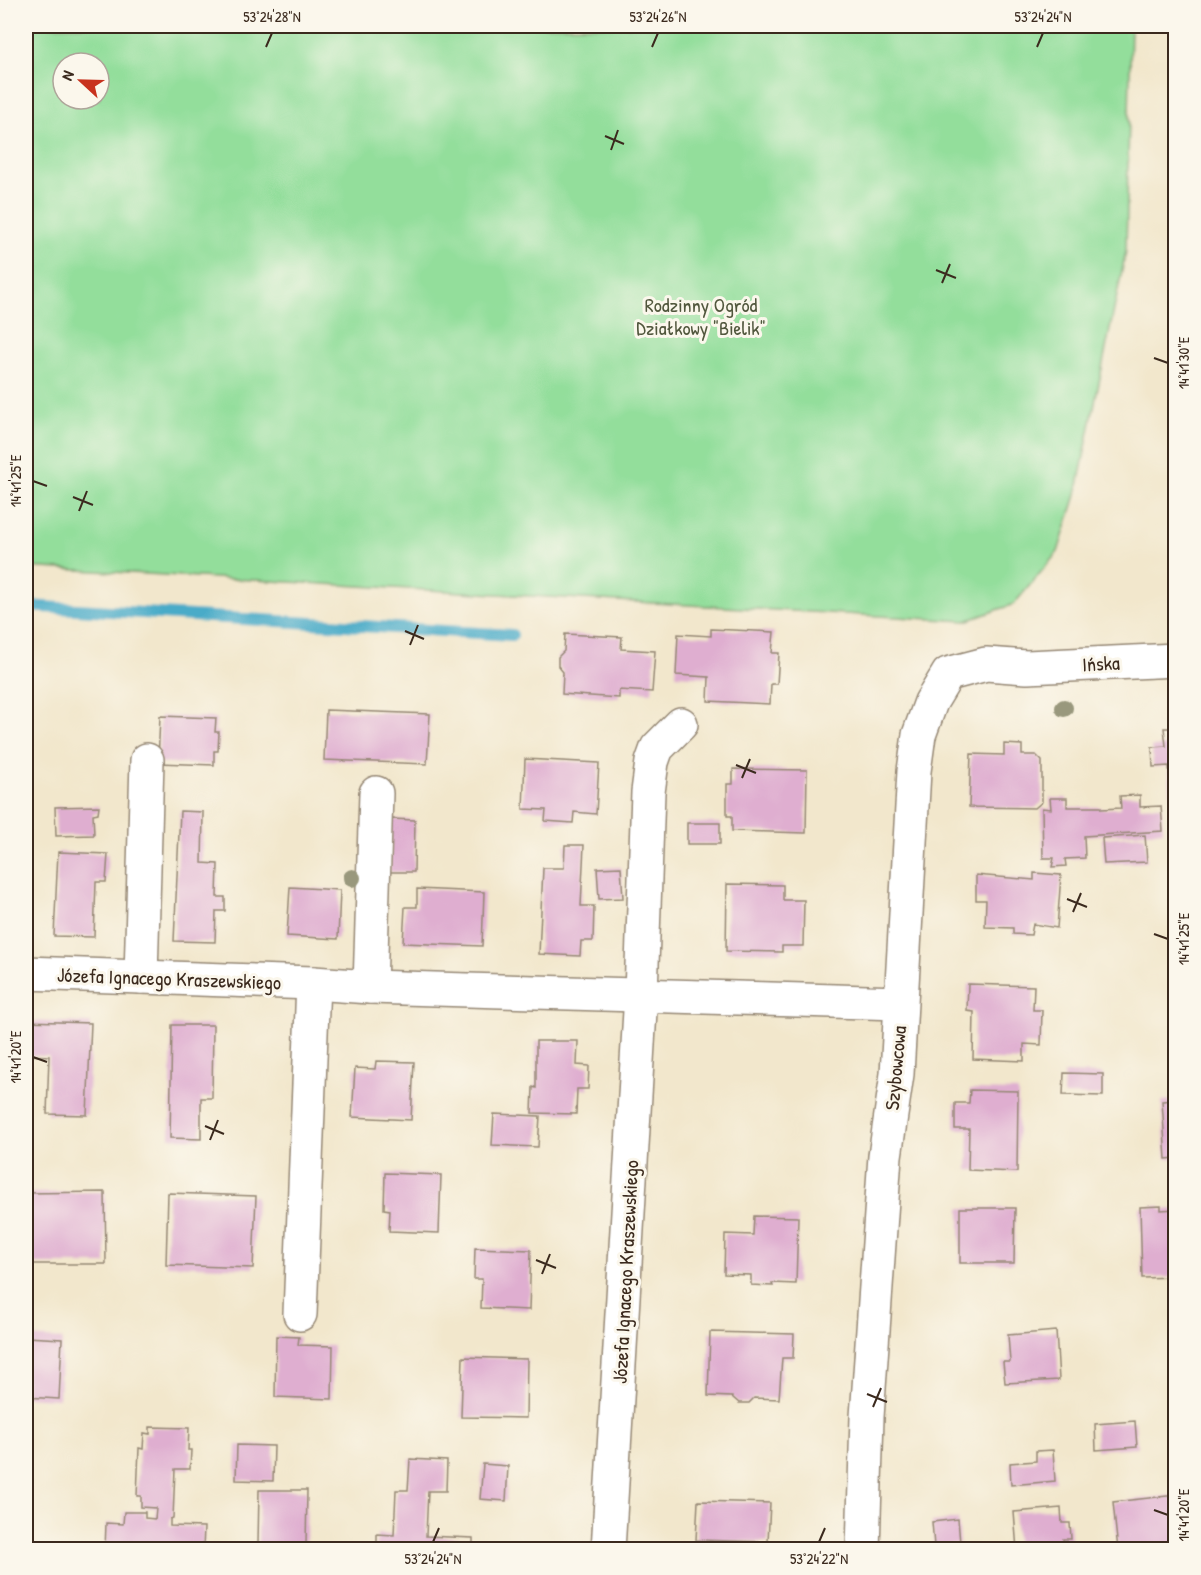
<svg xmlns="http://www.w3.org/2000/svg" width="1201" height="1575" font-family="'Patrick Hand',sans-serif">
<style>
.green{fill:#93de9b;stroke:#67845c;stroke-width:1.5;fill-rule:evenodd}
.lines{fill:none;stroke-linecap:round;stroke-linejoin:round}
.stream{stroke:#48abc8;stroke-width:12}
.building{fill:#dfaed0}
.minor-casing{stroke:#968875;stroke-width:36}
.minor{stroke:#fff;stroke-width:33}
.tree{fill:#99987d}
.ticks{fill:none;stroke:#3b2a1e;stroke-width:2}
.labels{text-anchor:middle;dominant-baseline:central;stroke-width:6;stroke-linejoin:round;paint-order:stroke}
.park-label{font-size:20px;fill:#51573d;stroke:#fbf7ec}
.street-label{font-size:20px;fill:#3b2a1e;stroke:#fbf7ec}
.neatline{fill:none;stroke:#3b2a1e;stroke-width:2}
.ticks-label{font-size:15px;text-anchor:middle;fill:#3b2a1e}
</style>
<rect width="100%" height="100%" fill="#fbf7ec"/>
<filter id="ink" filterUnits="userSpaceOnUse"><feTurbulence type="fractalNoise" baseFrequency=".0167" numOctaves="2"/><feDisplacementMap in="SourceGraphic" scale="12" xChannelSelector="R" yChannelSelector="G"/><feConvolveMatrix kernelMatrix="1 2 1 2 8 2 1 2 1" color-interpolation-filters="sRGB"/></filter>
<filter id="wash" filterUnits="userSpaceOnUse"><feTurbulence type="fractalNoise" baseFrequency=".008" numOctaves="4" result="noise"/><feDisplacementMap in="SourceGraphic" scale="24" xChannelSelector="R" yChannelSelector="G"/><feGaussianBlur stdDeviation="1.35" result="paint"/><feColorMatrix in="noise" values="0 0 0 0 0 0 0 0 0 0 0 0 0 0 0 0 0 1.4 0 .05"/><feComposite in="paint" operator="in"/></filter>
<g filter="url(#wash)">
<rect width="100%" height="100%" fill="#f2e7cc"/>
<path class="green" d="M26 26H1131L1126 251 1076 495 1058 552 1014 604 966 621 26 567ZM63 63H99V99H63Z"/>
<g class="lines">
<path class="stream" d="M26 606 512 635"/>
</g>
<g id="blocks">
<g class="building">
<path d="M711 629 774 632 772 653H779L777 684H771L770 704 708 701 709 677 676 675 678 634 711 636Z"/>
<path d="M565 634 622 637 621 649 655 651 652 692 619 690V698L562 694 563 672 558 666V657L564 651Z"/>
<path d="M326 710 430 714 427 764 324 760Z"/>
<path d="M160 716 216 718 215 732H219L218 751H214V765L158 763Z"/>
<path d="M1164 728H1176V813H1172L1169 766 1153 767 1152 747 1166 746Z"/>
<path d="M1004 744 1022 745V755H1036L1042 761V802L1035 808 969 807 971 754 1004 755Z"/>
<path d="M525 759 599 763 596 814 574 812 573 823 545 821 546 810 523 809Z"/>
<path d="M733 769 807 770 806 833 732 831V816H727V784H733Z"/>
<path d="M1140 795V807L1161 806 1163 831 1084 836 1085 858 1065 859 1066 866 1052 867 1054 858H1043L1042 808 1051 809 1050 798H1067V807H1101V809L1121 808 1120 796Z"/>
<path d="M99 806 98 813 93 814 94 835 56 836 55 807Z"/>
<path d="M180 811 203 812 202 863 218 864 217 897H225V911H216L215 942 174 941Z"/>
<path d="M391 819 415 820 414 872H390Z"/>
<rect x="687" y="823" width="33" height="21"/>
<path d="M1145 835 1147 862 1104 864 1102 838Z"/>
<path d="M565 845H584L581 906H594L593 941H581L580 956 539 954 543 868H564Z"/>
<path d="M58 852 108 854 106 882H96L94 937 54 936Z"/>
<path d="M621 867 623 898 599 899 597 868Z"/>
<path d="M1034 873 1061 875 1057 928 1033 924 1031 935 1013 934V928L985 927 986 900H976V875L1034 880Z"/>
<path d="M727 884 783 885V900H804L803 946H782V952L726 951Z"/>
<path d="M290 887 340 890 338 939 287 936Z"/>
<path d="M417 889 484 892 482 946 403 943 405 907H417Z"/>
<path d="M968 984 1034 986 1033 1010H1042L1041 1045 1024 1044V1061L973 1059 974 1012 967 1011Z"/>
<path d="M26 1021 91 1023 87 1115 47 1114 49 1056 26 1055Z"/>
<path d="M172 1025H213L212 1098H201V1139L170 1138Z"/>
<path d="M536 1041H578L577 1065 589 1066 588 1089H577L576 1114 532 1113 533 1087 536 1088Z"/>
<path d="M376 1061 414 1062 411 1120 352 1117 355 1068 375 1069Z"/>
<path d="M1064 1073 1103 1074V1096L1063 1095Z"/>
<path d="M970 1090 1018 1091 1017 1172 968 1170 969 1129H955V1103H969Z"/>
<path d="M1176 1100V1158L1166 1159 1162 1101Z"/>
<path d="M494 1114 540 1116 538 1147 492 1145Z"/>
<path d="M385 1173 441 1175 439 1233 389 1231 390 1210 384 1209Z"/>
<path d="M105 1192 106 1264H26V1193Z"/>
<path d="M168 1193 256 1196 253 1268 166 1265Z"/>
<path d="M1161 1206V1210L1176 1209V1277L1142 1278 1140 1207Z"/>
<path d="M960 1208H1015L1014 1263H960Z"/>
<path d="M754 1216 798 1217 796 1284 772 1283 773 1286 751 1285V1275L724 1274 725 1234 753 1235Z"/>
<path d="M475 1248 531 1250 529 1310 481 1308 482 1279H474Z"/>
<path d="M1056 1331 1059 1380 1005 1383 1003 1362H1010L1008 1335Z"/>
<path d="M710 1332 794 1334 793 1358H782L779 1399 754 1398 749 1403H739L732 1397 708 1396Z"/>
<path d="M276 1336 299 1337 298 1345 333 1346 332 1399 275 1397Z"/>
<path d="M26 1337 62 1339 59 1399 26 1397Z"/>
<path d="M463 1357 527 1359 526 1418 461 1417Z"/>
<path d="M1135 1421 1137 1447 1096 1450 1095 1424Z"/>
<path d="M150 1427 189 1428 188 1450H191L190 1469H175L173 1518 170 1519V1526L204 1527 203 1550H105L106 1523 123 1524 124 1512H145V1518L155 1519 156 1508 141 1507V1496H137L139 1448 143 1449 144 1433 150 1434Z"/>
<path d="M237 1445 274 1446 273 1481 236 1480Z"/>
<path d="M1053 1450 1055 1481 1011 1485 1010 1463 1036 1461V1451Z"/>
<path d="M410 1459 447 1461 446 1491H428L426 1536 473 1538V1550H377V1534L394 1535 396 1490H408Z"/>
<path d="M483 1464 508 1466 506 1501 480 1499Z"/>
<path d="M259 1490H307L306 1545 258 1544Z"/>
<path d="M1176 1495V1546L1118 1550 1113 1502Z"/>
<path d="M698 1501 770 1503 768 1542 696 1540Z"/>
<path d="M1061 1508 1062 1523H1070L1071 1539H1063L1064 1550H1017L1014 1512Z"/>
<path d="M958 1519 960 1543 934 1546 932 1522Z"/>
</g>
</g>
</g>
<g filter="url(#ink)">
<use href="#blocks" fill-opacity="0" stroke="#968875" stroke-width="1.5"/>
<g class="lines">
<defs>
<g id="minor">
<path d="M26 973 313 983 370 987 900 1003"/>
<path d="M141 977 147 760"/>
<path d="M370 987 376 793"/>
<path d="M300 1314 313 983"/>
<path d="M608 1550 641 994 648 792 652 762 657 748 681 724"/>
<path d="M863 1550 867 1417 885 1156 897 1074 914 771 919 735 931 702 948 674 986 664 1027 667 1176 660"/>
</g>
</defs>
<use href="#minor" class="minor-casing"/>
<use href="#minor" class="minor"/>
</g>
<g class="tree">
<circle cx="1064" cy="708" r="9"/>
<circle cx="352" cy="878" r="9"/>
</g>
</g>
<path class="ticks" d="M266 47 272 33M652 47 658 33M1037 47 1043 33M605 136 624 144M611 150 618 130M936 270 956 278M942 283 950 264M1154 358 1168 363M33 481 47 486M73 497 93 505M79 511 87 491M405 631 424 639M410 645 418 625M736 765 756 773M742 778 750 759M1067 899 1087 907M1073 912 1081 893M1154 934 1168 939M33 1057 47 1062M205 1126 224 1134M210 1140 218 1120M536 1260 556 1268M542 1274 550 1254M867 1394 887 1402M873 1407 881 1388M1154 1510 1168 1515M433 1542 439 1528M819 1542 825 1528"/>
<g class="labels">
<g class="park-label">
<text x="701" y="304">Rodzinny Ogród<tspan x="701" dy="23">Działkowy "Bielik"</tspan></text>
</g>
<g class="street-label">
<text transform="translate(1101 663) rotate(-3)">Ińska</text>
<text transform="translate(169 978) rotate(2)">Józefa Ignacego Kraszewskiego</text>
<text transform="translate(895 1068) rotate(-85)">Szybowcowa</text>
<text transform="translate(625 1272) rotate(-87)">Józefa Ignacego Kraszewskiego</text>
</g>
</g>
<rect width="1201" height="1575" fill="none" stroke="#fbf7ec" stroke-width="66"/>
<g transform="translate(81 81) rotate(292)"><circle r="28" fill="#fbf7ec" stroke="#aea59a" stroke-width="1.5"/>
<path d="M0-4.5L10 22L0 15L-10 22Z" fill="#c8321e"/>
<text y="-9" font-size="16" font-weight="bold" text-anchor="middle" fill="#3b2a1e">N</text>
</g>
<rect x="33" y="33" width="1135" height="1509" class="neatline"/>
<g class="ticks-label">
<text x="272" y="22">53°24'28"N</text>
<text x="658" y="22">53°24'26"N</text>
<text x="1043" y="22">53°24'24"N</text>
<text transform="translate(1184 363) rotate(-90)" y="5">14°41'30"E</text>
<text transform="translate(16 481) rotate(-90)" y="5">14°41'25"E</text>
<text transform="translate(1184 939) rotate(-90)" y="5">14°41'25"E</text>
<text transform="translate(16 1057) rotate(-90)" y="5">14°41'20"E</text>
<text transform="translate(1184 1515) rotate(-90)" y="5">14°41'20"E</text>
<text x="433" y="1564">53°24'24"N</text>
<text x="819" y="1564">53°24'22"N</text>
</g>
</svg>
